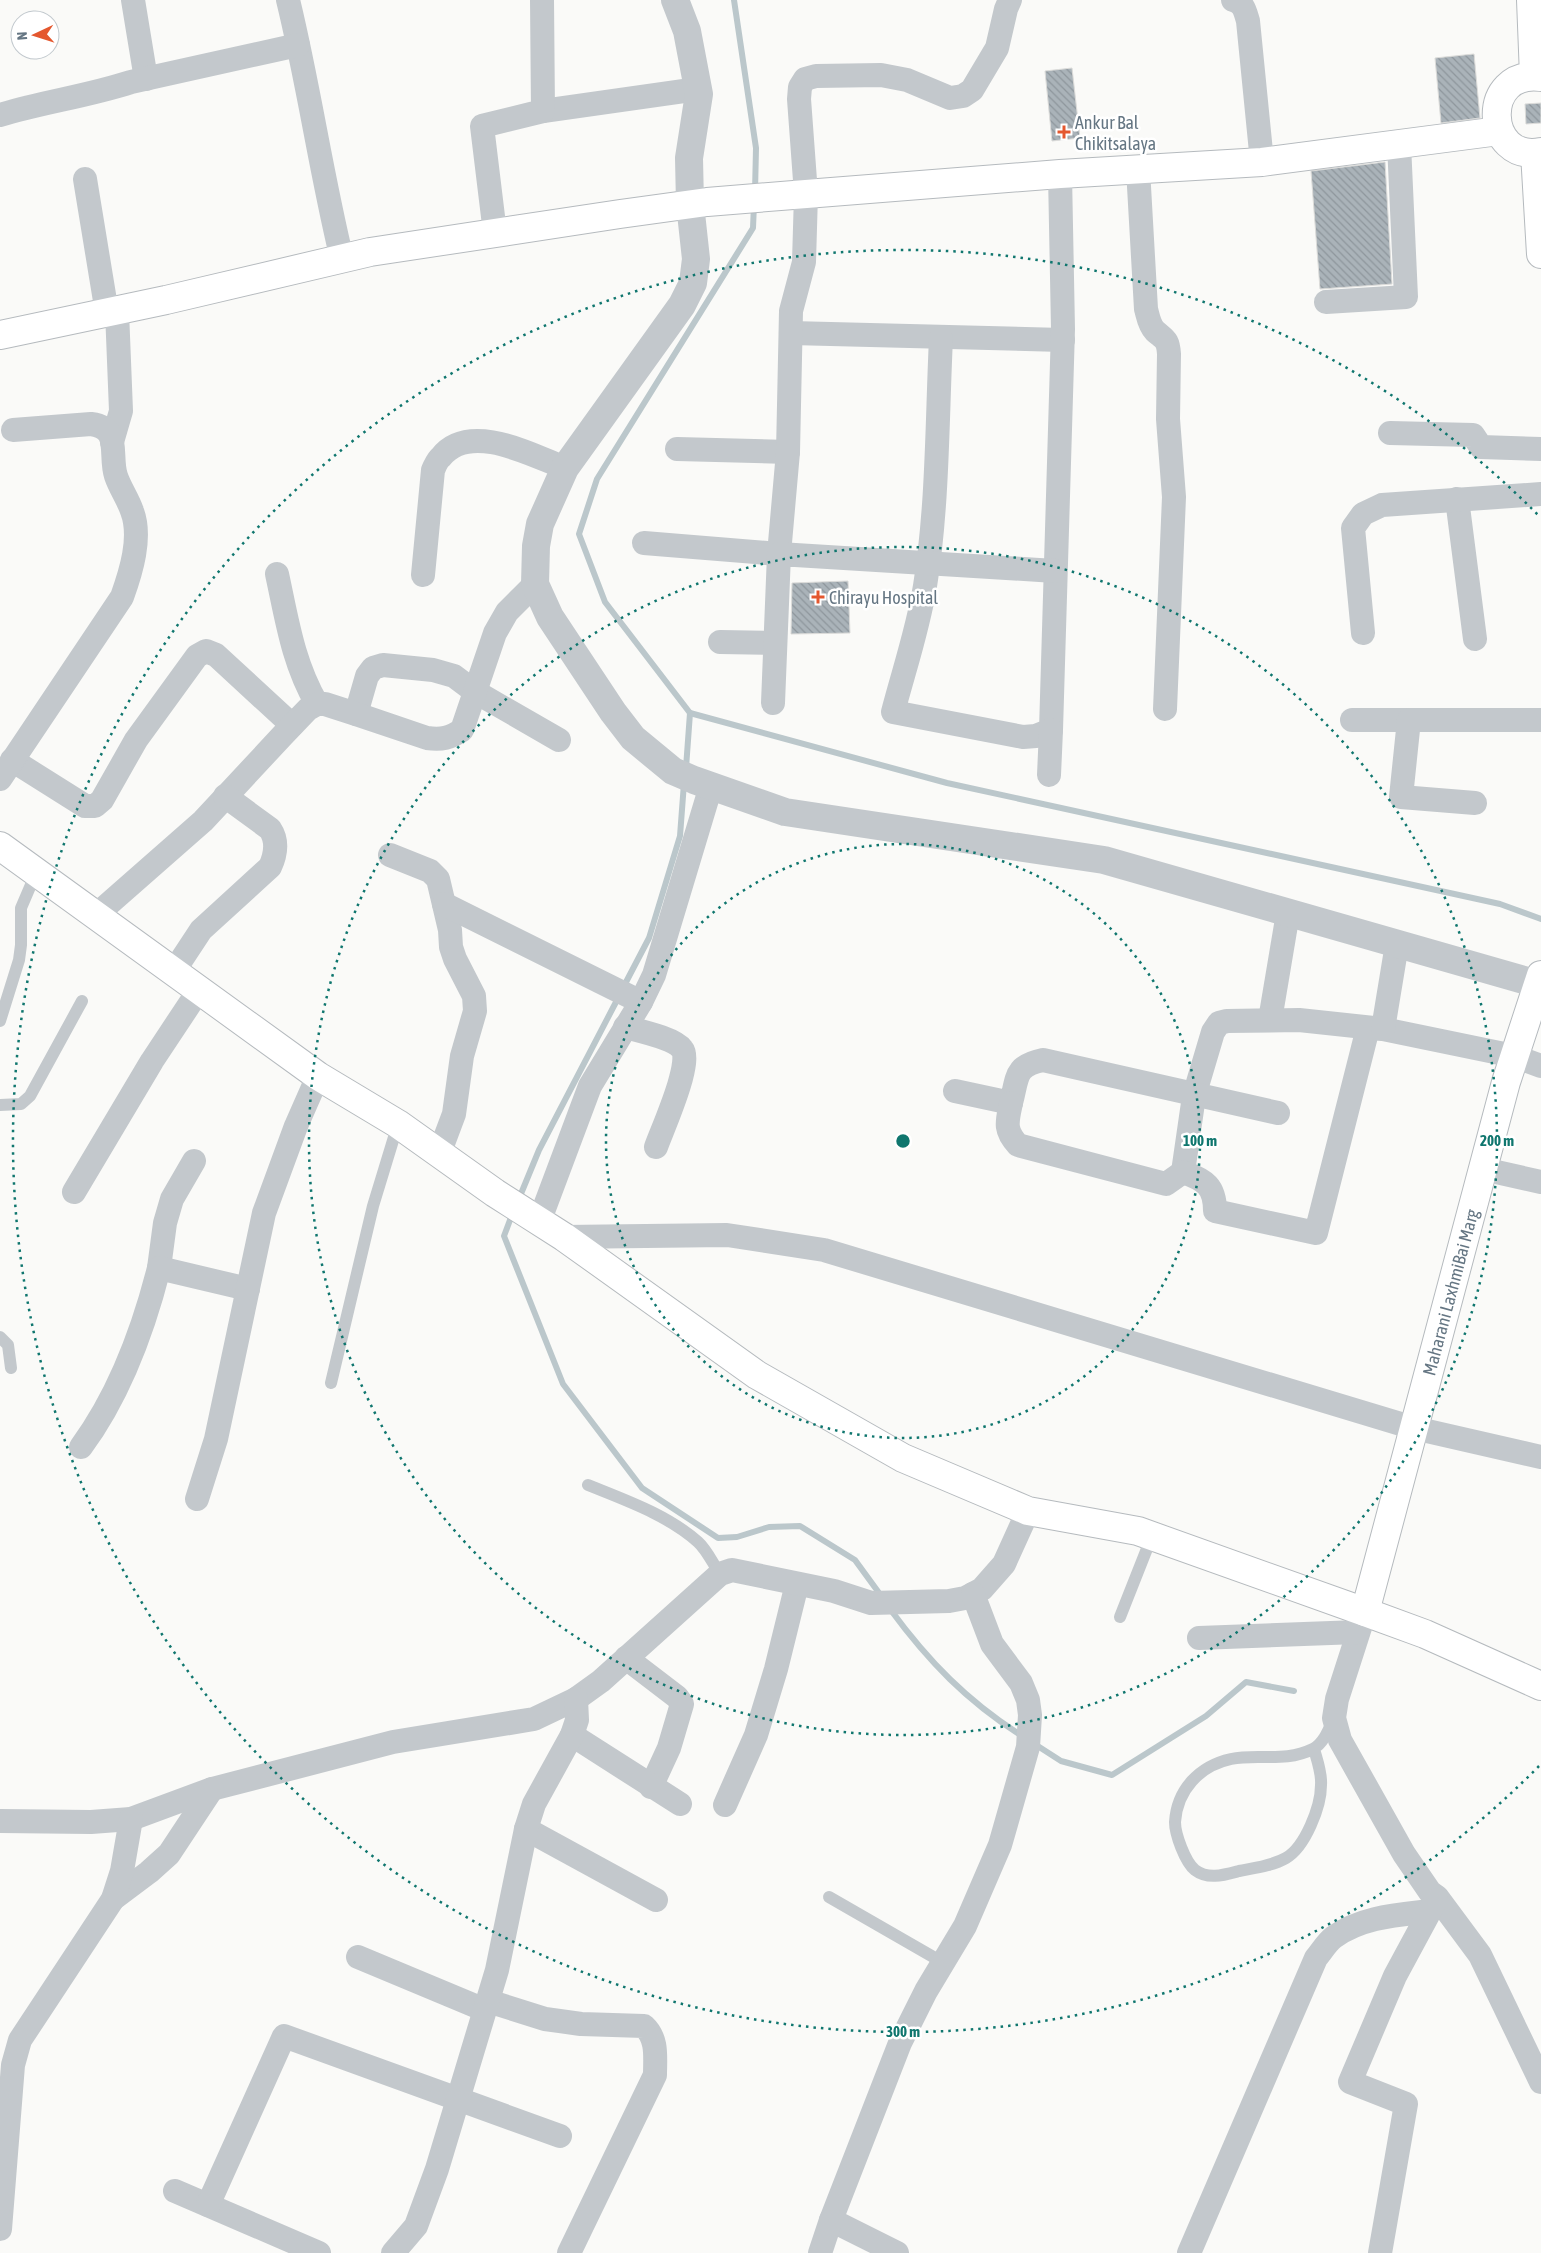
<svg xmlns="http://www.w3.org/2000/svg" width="1541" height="2253" font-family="'Asap Condensed',sans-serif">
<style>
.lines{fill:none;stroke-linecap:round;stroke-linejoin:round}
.stream{stroke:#bbc7cb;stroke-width:6}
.building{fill:url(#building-back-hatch);stroke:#dcdcda}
.primary-casing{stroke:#b5babe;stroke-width:30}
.service{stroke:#c3c8cc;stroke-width:12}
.minor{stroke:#c3c8cc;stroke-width:24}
.tertiary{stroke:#c3c8cc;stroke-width:28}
.primary{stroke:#fff;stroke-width:28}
.ring{fill:none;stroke:#0f766e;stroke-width:2.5;stroke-dasharray:2.5 5}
.poi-dot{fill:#e4572e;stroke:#fff;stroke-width:2}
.labels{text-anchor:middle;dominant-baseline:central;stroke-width:5;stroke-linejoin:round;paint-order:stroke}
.poi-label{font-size:18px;fill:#657683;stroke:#fff;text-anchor:start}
.street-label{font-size:18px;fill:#657683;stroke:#fff}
.centre{fill:#0f766e;stroke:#fff;stroke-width:2.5}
.ring-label{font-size:15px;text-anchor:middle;font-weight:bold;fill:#0f766e;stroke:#fff;stroke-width:5;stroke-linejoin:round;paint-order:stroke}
</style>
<defs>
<pattern id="building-back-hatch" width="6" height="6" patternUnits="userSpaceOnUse" patternTransform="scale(1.25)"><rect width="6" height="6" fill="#aab3b9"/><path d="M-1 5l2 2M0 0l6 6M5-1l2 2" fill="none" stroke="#8e969c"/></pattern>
</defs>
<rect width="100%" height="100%" fill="#fafaf8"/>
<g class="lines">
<g class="stream">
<path d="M734 0 756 148 755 192"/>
<path d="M754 204 753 228 597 479 579 534 605 602 690 713 947 783 1500 904 1541 919"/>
<path d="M686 768 690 713"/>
<path d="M625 984 649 938 680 836 684 783"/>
<path d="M518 1201 539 1150 616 1002"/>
<path d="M513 1212 504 1236 563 1384 642 1488 718 1538 737 1537 769 1527 800 1526 855 1560 882 1597"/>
<path d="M890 1609C929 1662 967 1701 1022 1736"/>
<path d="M1033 1743 1061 1761 1112 1775 1206 1716 1246 1682 1294 1691"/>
</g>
</g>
<g class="building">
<path d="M1474 54 1480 118 1441 123 1435 58Z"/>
<path d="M1072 68 1080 138 1052 141 1045 71Z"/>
<path d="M1541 103V123L1526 124 1525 104Z"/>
<path d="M1385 162 1392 284 1320 289 1311 171Z"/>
<path d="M848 581 850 633 791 634 792 583Z"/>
</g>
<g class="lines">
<defs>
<g id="primary">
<path d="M1531 0 1534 76"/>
<path d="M1541 77C1480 69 1484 163 1541 152"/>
<path d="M1535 153 1541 254"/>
<path d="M0 335 166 300 370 252 620 214 707 202 806 194 1060 174 1262 162 1499 131"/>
<path d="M0 846 318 1076 398 1124 495 1193 564 1237 757 1375 903 1458 1028 1511 1138 1531 1365 1612 1425 1634 1541 1686"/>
<path id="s1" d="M1365 1612 1506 1082 1541 975"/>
</g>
</defs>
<use href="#primary" class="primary-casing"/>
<g class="service">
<path d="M0 1021 19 960 21 945V908L36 873"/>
<path d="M0 1105 21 1104 30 1096 82 1001"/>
<path d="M0 1337 8 1345 11 1368"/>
<path d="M331 1383 373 1206 398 1124"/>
<path d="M588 1485C625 1500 668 1515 698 1542 707 1550 713 1564 720 1574"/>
<path d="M1120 1617 1152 1536"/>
<path d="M1314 1749C1317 1760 1322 1773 1321 1785 1321 1807 1305 1847 1286 1858 1272 1866 1254 1868 1239 1871 1224 1875 1208 1880 1195 1870 1185 1862 1175 1834 1175 1822 1177 1790 1199 1766 1231 1759 1258 1753 1284 1763 1313 1749 1324 1743 1329 1729 1334 1718"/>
<path d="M829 1897 942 1962"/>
</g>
<g class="minor">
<path d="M133 0 146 79"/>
<path d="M288 0C309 86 321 173 342 259"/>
<path d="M1233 0C1244 3 1245 11 1248 21L1262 162"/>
<path d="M543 111 698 89"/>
<path d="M0 115C43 102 88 96 131 82L298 45"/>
<path d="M1138 169 1146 309C1148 316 1149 325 1155 331 1165 340 1168 339 1169 354L1168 419 1174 497 1165 709"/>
<path d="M85 179 107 313"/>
<path d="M495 233 482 126 543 111 542 0"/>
<path d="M1326 302 1406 297 1399 144"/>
<path d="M791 333 1063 340"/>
<path d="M941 338C937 420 938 505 925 586 918 629 904 670 893 712L1023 737 1036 736 1051 730 1063 329 1060 174"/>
<path d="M1390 433 1473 435 1481 447 1541 449"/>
<path d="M112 442 121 411 117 311"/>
<path d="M677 449 788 452"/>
<path d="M1457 499 1475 639"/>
<path d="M644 543 779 554 788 452 791 311 804 262 806 194 799 99 800 87 805 79 816 76 881 75 907 80 950 98 963 96 972 90 997 48 1006 9 1010 0"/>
<path d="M277 574C287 620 293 663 317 704"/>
<path d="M423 575 433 470C435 466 437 460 441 457 469 421 532 455 565 468"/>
<path d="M1363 633 1353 528 1363 514 1382 505 1541 494"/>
<path d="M720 642 775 643"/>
<path d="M773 703 779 554 1055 571"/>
<path d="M356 714 367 676 373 668 383 665 433 670 454 676 474 691 559 740"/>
<path d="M1352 720H1409"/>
<path d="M12 760 85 806H95L102 800 136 740 197 656 206 651 216 655 292 725"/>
<path d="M1049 775 1051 730"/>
<path d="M0 779 122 597C131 572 142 537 132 511 128 499 120 488 116 476 109 455 122 428 91 424L13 430"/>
<path d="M1475 803 1401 797 1409 720H1541"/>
<path d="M390 855 430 871 438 879 450 930 451 947 455 959 474 996 475 1011 462 1056 454 1114 439 1154"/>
<path d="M444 904 641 1002"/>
<path d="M96 915 203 821 283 735 308 709 317 704H325L356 714 427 738C442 740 450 738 462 730L495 633 507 612 535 584"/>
<path d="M174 971 201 930 270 867C276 854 278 841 270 829L225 796"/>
<path d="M1270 1020 1288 913"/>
<path d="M625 1027C639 1031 674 1038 682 1049 693 1062 662 1130 656 1147"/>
<path d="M1368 1028 1316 1233 1215 1211C1215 1186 1205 1180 1183 1172L1194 1096 1213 1032 1219 1023 1227 1021 1299 1020 1383 1029 1514 1056 1541 1066"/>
<path d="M1383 1029 1397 944"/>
<path d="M955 1091 1011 1103C1018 1077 1014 1066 1043 1060L1278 1113"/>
<path d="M1011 1103C1007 1122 1004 1130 1018 1145L1166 1184 1183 1172"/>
<path d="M1483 1169 1541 1182"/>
<path d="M74 1192 152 1061 199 990"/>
<path d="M539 1222 590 1086 641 1002 654 975 711 786"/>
<path d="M564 1237 727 1235 824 1250 1414 1428 1541 1457"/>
<path d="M159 1268 165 1223 172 1199 194 1161"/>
<path d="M81 1447C120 1394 143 1331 159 1268L248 1289"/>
<path d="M197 1499 216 1439 264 1213 296 1126 318 1076"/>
<path d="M1365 1612 1337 1699 1334 1718 1340 1740 1404 1854 1430 1892 1437 1897 1480 1955 1541 2082"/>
<path d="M1199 1638 1358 1632"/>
<path d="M626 1658 677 1697 682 1704 669 1748 651 1787"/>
<path d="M572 1735 680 1804"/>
<path d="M725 1805 756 1735 776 1669 797 1584"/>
<path d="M0 1821 91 1822 131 1819 212 1789 393 1742 534 1719 576 1699 601 1681 720 1574 732 1570 834 1591 871 1603 949 1601 965 1598 982 1589 1004 1564 1028 1511"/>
<path d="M526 1829 656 1900"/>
<path d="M113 1899 149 1872 169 1854 212 1789"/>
<path d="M358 1957 485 2010"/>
<path d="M488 2001 545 2019 581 2024 644 2026C658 2039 655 2057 655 2075L569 2253"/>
<path d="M175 2191 319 2253"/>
<path d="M208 2205 284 2036 560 2136"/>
<path d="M831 2220 897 2253"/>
<path d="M0 2229 13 2065 20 2040 113 1899 122 1871 131 1819"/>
<path d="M393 2253 416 2226 437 2169 497 1970 526 1829 534 1804 572 1735 577 1720 576 1699"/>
<path d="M820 2253 831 2220 900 2043 926 1991 965 1926 1000 1845 1028 1747 1030 1715 1028 1700 1021 1683 992 1644 973 1594"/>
<path d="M1189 2253 1316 1958C1322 1951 1327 1942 1334 1937 1362 1917 1397 1915 1430 1911"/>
<path d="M1380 2253 1406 2104 1350 2082 1395 1976 1436 1900"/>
</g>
<path class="tertiary" d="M675 0 687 31 699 94 689 158 690 204 696 259 693 283 682 305 565 468 540 524 536 546 535 584 550 617 613 712 633 738 673 771 694 780 785 812 1104 860 1538 984"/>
<use href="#primary" class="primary"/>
</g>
<g class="ring">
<circle cx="903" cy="1141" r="297"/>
<circle cx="903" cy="1141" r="594"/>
<path d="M1539 1766A891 891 0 1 1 1539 516"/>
</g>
<g class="poi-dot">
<path d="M1061.5 124.5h5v5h5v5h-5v5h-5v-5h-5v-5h5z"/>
<path d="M815.5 589.5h5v5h5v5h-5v5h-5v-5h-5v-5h5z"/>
</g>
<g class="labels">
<g class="poi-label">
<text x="1075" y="122">Ankur Bal<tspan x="1075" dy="21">Chikitsalaya</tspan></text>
<text x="829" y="597">Chirayu Hospital</text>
</g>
<g class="street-label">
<text stroke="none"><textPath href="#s1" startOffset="331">Maharani LaxhmiBai Marg</textPath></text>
</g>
</g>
<circle cx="903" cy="1141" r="8" class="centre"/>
<g class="ring-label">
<text x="1200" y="1146">100 m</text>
<text x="1497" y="1146">200 m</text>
<text x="903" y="2037">300 m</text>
</g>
<g transform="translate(35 35) rotate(266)"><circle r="24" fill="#ffffff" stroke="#c1c8cd"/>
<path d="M0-4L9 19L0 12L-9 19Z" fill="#e4572e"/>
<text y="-8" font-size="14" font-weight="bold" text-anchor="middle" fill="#657683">N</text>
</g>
</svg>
